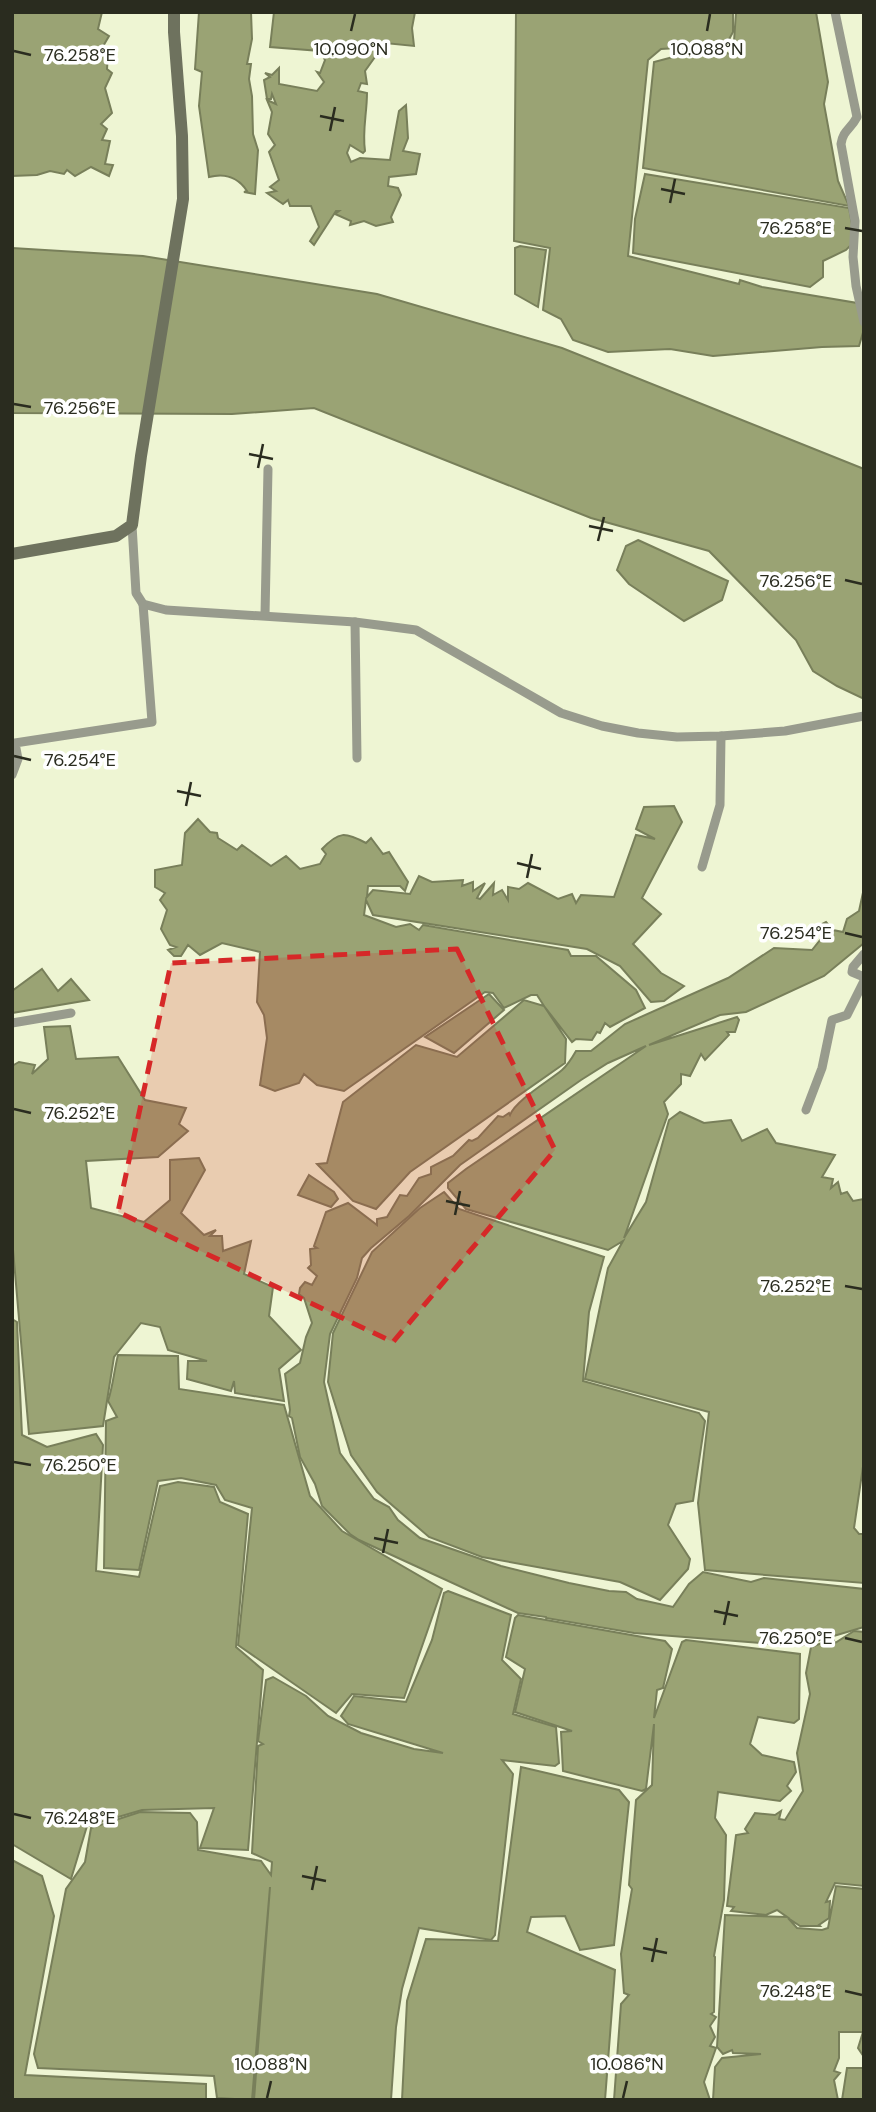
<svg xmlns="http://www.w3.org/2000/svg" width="876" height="2112" font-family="'DM Sans',sans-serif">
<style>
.water{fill:#9aa374;stroke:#787f5a;stroke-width:2}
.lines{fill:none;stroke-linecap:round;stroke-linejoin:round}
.street{stroke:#989b8d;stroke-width:9}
.secondary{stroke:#6e725e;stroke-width:12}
.marked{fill:#d62828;fill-opacity:0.2;stroke:#d62828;stroke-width:5;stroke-dasharray:14 9;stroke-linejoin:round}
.ticks{fill:none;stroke:#2a2c1f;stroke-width:2.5}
.ticks-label{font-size:18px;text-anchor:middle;fill:#2a2c1f;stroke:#fff;stroke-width:7;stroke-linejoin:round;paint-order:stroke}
</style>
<rect width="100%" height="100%" fill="#eef5d3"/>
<g class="water">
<path d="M12 12H102L98 29 109 36 102 48 108 54 107 69 112 73 105 88 112 113 101 124 107 129 102 140 110 141 105 164 113 165 109 176 91 167 75 176 67 170 64 174 50 171 37 175 12 176Z"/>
<path d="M199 12H251L252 39 247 64H251L249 79 252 96 253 134 258 150 255 194 244 192 247 191C238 177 224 173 209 177L199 106 202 72 195 69Z"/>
<path d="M274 12H415L412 28 414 46 385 43 365 71 367 84 361 83 358 91 367 93C367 113 362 131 365 151L363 153 350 145 347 153 351 162 360 158 390 160 399 111 406 105 408 138 403 151 420 154 416 174 389 177 388 186 398 188 401 195 391 217 393 222 376 226 364 221 350 225 351 221 335 214 339 211H336L314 245 310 241 319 227 311 206H290L288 200 283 204 267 193 276 191 270 187 279 180 269 152 275 145 268 134 272 112 267 100 276 104 272 94 271 99H267L264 80 270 77 265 73 272 75 279 68V84L317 91 324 82 317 72 320 73 325 60 320 51 270 47Z"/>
<path d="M516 12H733V32L726 45 661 49 648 60 628 256 739 284 740 280 762 287 857 303 864 329 859 346 822 347 713 356 670 349 608 352 573 340 561 319 543 310 550 248 514 241Z"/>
<path d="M736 12H816L828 82 824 104 838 181 849 206 643 168 654 62 673 57 723 51 733 56Z"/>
<path d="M645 174 849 208 855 241 846 250 823 261V277L810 287 633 253 635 219Z"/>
<path d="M520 246 546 250 538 307 515 294V248Z"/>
<path d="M12 248 143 256 377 294 562 348 864 469V699L837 686 813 671 796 640 709 551 591 518 314 408 232 414 12 413Z"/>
<path d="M638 540 728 581 722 600 684 621 629 584 617 570 626 546Z"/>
<path d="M674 806 682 822 642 898 661 914 633 944 661 973 684 986 664 1001 651 1002 620 966 587 949 373 915 366 900 364 915 396 927 410 924 419 930 423 925 568 950 571 956H596L636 990 645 1008 610 1027 605 1023 600 1033 597 1032 592 1040 576 1039 572 1042 544 1006 566 1039 565 1063 410 1172 376 1209 353 1201 317 1164 327 1163 343 1102 416 1045 457 1057 524 1000 544 1006 537 995H531L504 1008 493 993 485 992 344 1091 317 1085 304 1074 299 1083 275 1091 260 1085 267 1038 264 1015 257 1002 260 952 222 943 200 955 188 945 181 956H174L168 950 176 947 170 945 161 929 167 910 160 900 165 893 155 887V870L182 865 185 833 198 819 210 832 217 833 218 838 237 850 242 845 271 866 286 856 300 869 320 864 326 854 322 849C339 831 345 832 366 843L371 838 383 854 389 852 408 882 405 891 400 886H368L367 897 373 890 410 894 419 876 432 882 463 880 462 886 473 882V891L485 883 477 898 480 899 494 883 493 895 502 890 508 900V887L519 889 528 883 558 899 572 894 576 903 581 895 614 897 636 835 655 839 636 829 644 807Z"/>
<path d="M864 888V943L824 976 746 1012 720 1015 649 1045 737 1017 739 1020 735 1032H727L729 1035 705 1060 701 1054 690 1076 681 1074V1084L664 1102 668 1114 624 1238 646 1202 669 1120 680 1112 704 1123 731 1120 742 1141 767 1129 776 1143 835 1155 822 1177 833 1179 831 1188 838 1182 841 1194 847 1192 853 1201 864 1199V1460L854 1528 859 1534H864V1583L705 1570 698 1503 709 1412 585 1379 608 1268 623 1241 608 1250 466 1209 448 1188V1183L466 1169 646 1046 608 1063 581 1080 460 1165 409 1216 371 1248 362 1258 357 1278 330 1334 324 1382 340 1453 374 1499 389 1507 398 1520 420 1538 501 1566 569 1583 609 1591 626 1592 637 1599 673 1607 689 1584 703 1572 751 1582 764 1578 864 1589V1627L800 1646 634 1633 546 1618V1617L518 1613 359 1540 350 1534 322 1506 315 1484 300 1457 292 1418 289 1416 290 1410 285 1374 300 1363 306 1337 312 1323 304 1298 299 1294 300 1288 305 1282 312 1285 317 1276 308 1268 311 1265 310 1249 317 1248 314 1246 326 1212 348 1203 377 1225V1219L387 1217 400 1195 407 1196 419 1178 431 1174V1167L453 1156 469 1140 472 1141 478 1138 498 1116 503 1117 509 1113 510 1115C516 1100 549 1081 562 1070 568 1065 572 1058 576 1051H591L625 1024 728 978 774 948 812 950 824 935 822 924 826 922 833 930 843 932 847 919 859 911Z"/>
<path d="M42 969 58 991 71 979 89 1000 12 1013V991Z"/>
<path d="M489 994 504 1010 454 1053 425 1037Z"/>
<path d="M70 1026 76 1059 118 1057 145 1100 186 1108 179 1124 188 1131 158 1157 86 1161 91 1208 144 1222 170 1200V1160L199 1158 205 1170 181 1213 204 1235 216 1230 210 1236H222L223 1251 251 1241 244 1274 273 1287 269 1316 301 1350 279 1369 284 1401 235 1393 234 1381 231 1391 187 1379 188 1361H207L168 1350 160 1327 141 1323 114 1357 103 1426 29 1434 12 1238V1066L19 1062 35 1065 32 1074 48 1059 44 1027Z"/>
<path d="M309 1175 334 1192 338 1199 331 1207 298 1195Z"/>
<path d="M444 1192 459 1209 604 1257 589 1312 583 1381 699 1413 705 1421 693 1501 676 1504 668 1525 690 1559 688 1569 660 1600 620 1582 482 1557 429 1537 377 1492 351 1455 328 1382 333 1333 372 1252 420 1208Z"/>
<path d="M12 1319 17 1322 22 1435 47 1447 96 1434 103 1445 96 1571 139 1577 160 1486 178 1482 214 1487 220 1502 248 1514 236 1647 263 1670 248 1850 200 1848 214 1808 142 1810 87 1826 71 1879 12 1844Z"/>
<path d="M118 1355 178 1356 179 1389 284 1405 310 1496 342 1531 442 1589 404 1698 352 1694 336 1713 238 1645 252 1508 225 1500 216 1485 181 1478 158 1481 139 1570 104 1568 106 1421 117 1417 108 1401C113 1386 114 1371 118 1355Z"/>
<path d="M448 1591 511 1615 502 1660 521 1679 513 1714 556 1727 559 1763 555 1766 502 1760 513 1774 495 1935 491 1940 419 1928 402 1989 396 2027 391 2100H254L270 1887 252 2100 217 2098 214 2076 38 2068 34 2054 66 1889 85 1862 91 1828 140 1812 190 1813 197 1822 198 1850 261 1861 271 1875 272 1862 252 1853 258 1746 263 1744 258 1741 266 1680 273 1677 306 1696 328 1716 361 1733 414 1749 443 1753 348 1724 341 1716 354 1696 406 1702 432 1640 444 1593Z"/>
<path d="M518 1615 665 1641 672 1649 663 1688 657 1690 654 1718 682 1642 686 1640 800 1654 799 1719 794 1723 758 1717 750 1744 762 1755 794 1762 796 1772 787 1786 791 1791 780 1801 718 1792 715 1818 726 1835 724 1900 714 1956 715 1957 714 2012 711 2014 716 2017 710 2026 715 2037 710 2046 716 2048 704 2082 710 2100H614L621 2004 629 1995 624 1993 621 1954 632 1889 629 1885 636 1800 652 1785 654 1724 646 1789 642 1791 563 1771 561 1732 572 1731 515 1712 525 1669 506 1657 515 1618Z"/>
<path d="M854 1631 864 1632V1886L835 1883 826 1902 830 1901 829 1918 819 1925 820 1926H800L788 1918 797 1928 822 1930 828 1928 836 1886 864 1889V2057L858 2048 863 2032H839V2058L834 2071 840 2073 834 2080 838 2100H713L715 2067 722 2058 761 2054 733 2053 732 2050 723 2054 717 2047 725 1915 787 1917 777 1910 766 1915 731 1911 734 1907 727 1906 736 1835 748 1833 745 1829 755 1813 775 1815 781 1811 779 1819 785 1820 803 1791 797 1753 810 1694 806 1673 811 1647 833 1639 835 1643Z"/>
<path d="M521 1767 619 1790 629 1802 614 1945 580 1950 565 1916 531 1917 527 1932 615 1970 605 2100H402L407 2001 426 1939 498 1941Z"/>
<path d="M12 1860 42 1876 54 1916 25 2075 206 2084V2100H12Z"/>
<path d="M847 2068H864V2100H842Z"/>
</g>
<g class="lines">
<g class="street">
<path d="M835 12 857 117C851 129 843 130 841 144L855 221 853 257 856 286 864 322"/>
<path d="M132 525 136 593 143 604 166 610 355 622 416 630 561 713 602 726 638 733 677 737 721 736 785 731 864 716"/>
<path d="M265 615 268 469"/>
<path d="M355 622 357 758"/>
<path d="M12 775 18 759 15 743 152 722 143 604"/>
<path d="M702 867 720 805 721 736"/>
<path d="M864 954 853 967 852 972 864 977"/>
<path d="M12 1023 71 1013"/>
<path d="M806 1110 822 1068 832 1020 847 1015 864 981"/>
</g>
<path class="secondary" d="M12 554 116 536 132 525 141 456 183 199 182 136 174 32V12"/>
</g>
<path class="marked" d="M457 949 555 1150 393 1342 118 1212 171 963Z"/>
<path class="ticks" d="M351 31 355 14M707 31 710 14M14 51 31 55M320 116 344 121M330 131 335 107M661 189 685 194M670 203 675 179M845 228 862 231M14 404 31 407M249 454 273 459M258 468 263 444M589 526 613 531M598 541 604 517M845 580 862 584M14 756 31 760M177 791 201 796M186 806 191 782M517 863 541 869M527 878 532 854M845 933 862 937M14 1109 31 1113M446 1201 470 1206M455 1215 460 1191M845 1286 862 1289M14 1462 31 1465M374 1538 398 1543M383 1553 388 1529M714 1611 738 1616M724 1625 729 1601M845 1638 862 1642M14 1814 31 1818M302 1876 326 1881M312 1890 317 1866M643 1948 667 1953M652 1962 657 1938M845 1991 862 1995M267 2098 271 2081M623 2098 627 2081"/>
<g class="ticks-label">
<text x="351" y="55">10.090°N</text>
<text x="707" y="55">10.088°N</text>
<text x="80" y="61">76.258°E</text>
<text x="796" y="234">76.258°E</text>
<text x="80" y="414">76.256°E</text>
<text x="796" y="587">76.256°E</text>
<text x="80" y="766">76.254°E</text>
<text x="796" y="939">76.254°E</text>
<text x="80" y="1119">76.252°E</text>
<text x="796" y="1292">76.252°E</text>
<text x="80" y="1471">76.250°E</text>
<text x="796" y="1644">76.250°E</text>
<text x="80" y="1824">76.248°E</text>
<text x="796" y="1997">76.248°E</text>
<text x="271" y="2070">10.088°N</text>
<text x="627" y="2070">10.086°N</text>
</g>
<rect width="876" height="2112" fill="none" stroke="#2a2c1f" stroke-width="28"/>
</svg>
